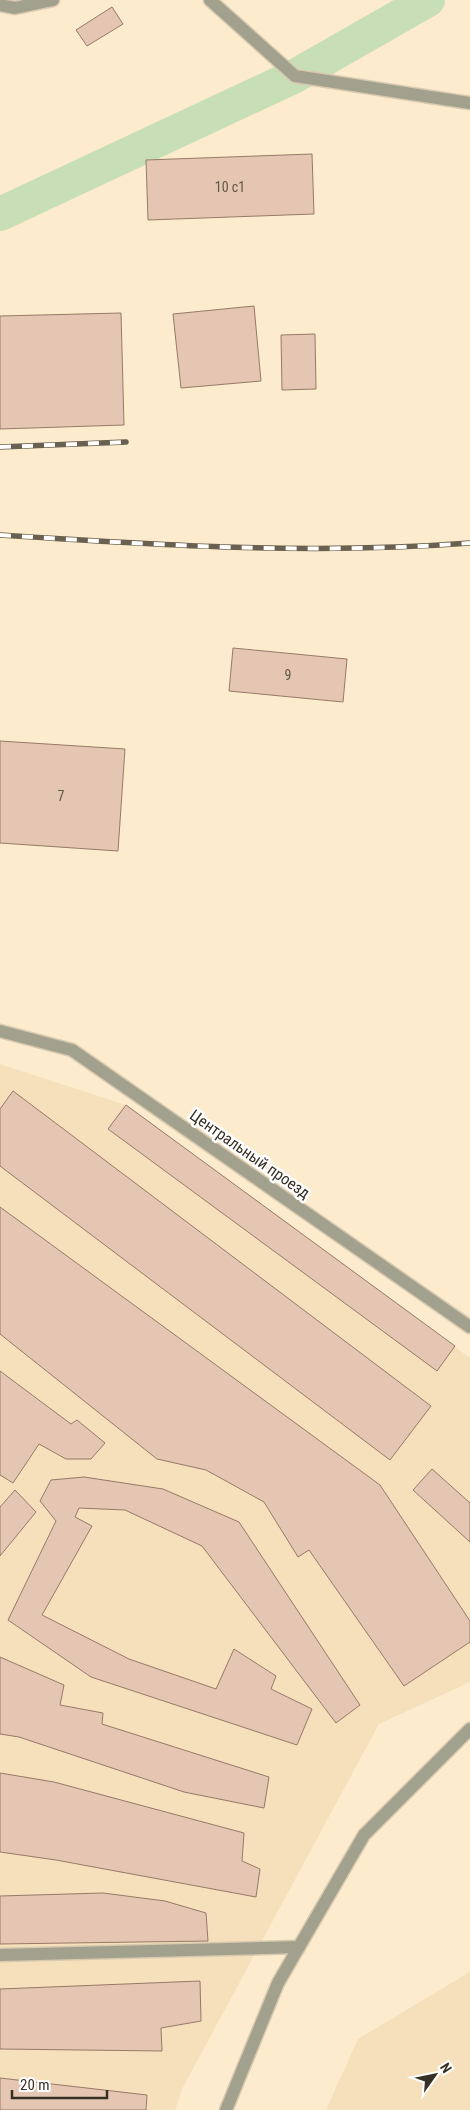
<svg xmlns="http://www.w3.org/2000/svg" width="470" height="2110" font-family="'Roboto Condensed',sans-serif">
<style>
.built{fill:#f5e0bb}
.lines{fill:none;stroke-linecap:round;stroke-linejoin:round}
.canal{stroke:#c7deb6;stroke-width:34}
.building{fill:#e4c6b2;stroke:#967a68}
.service-casing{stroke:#d9c9af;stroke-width:15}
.minor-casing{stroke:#d9c9af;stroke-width:15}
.service{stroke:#a1a18e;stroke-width:12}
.minor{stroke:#a1a18e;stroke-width:12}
.rail-casing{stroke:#6a604f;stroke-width:5.5}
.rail{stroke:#fff;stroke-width:4;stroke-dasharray:11;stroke-linecap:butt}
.labels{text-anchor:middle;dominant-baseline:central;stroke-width:5;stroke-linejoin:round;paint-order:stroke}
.number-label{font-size:14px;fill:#625648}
.street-label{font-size:16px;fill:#373024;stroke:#fff}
</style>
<rect width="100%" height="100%" fill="#fcebcd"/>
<g class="built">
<path d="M0 1064 126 1105 470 1358V1682L379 1724 182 2089 175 2110H0Z"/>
<path d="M470 1972V2110H326L358 2039Z"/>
</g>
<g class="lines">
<path class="canal" d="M0 214 295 76 428 0"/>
</g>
<g class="building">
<path d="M112 7 123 24 87 46 76 30Z"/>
<path d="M312 154 314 214 148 220 146 160Z"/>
<path d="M254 306 261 381 181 388 173 314Z"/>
<path d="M121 313 124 425 0 429V316Z"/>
<path d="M315 334 316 389 282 390 281 335Z"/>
<path d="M233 648 347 659 343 702 229 691Z"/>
<path d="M0 741 125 749 118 851 0 843Z"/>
<path d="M13 1091 431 1406 390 1460 0 1166V1109Z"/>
<path d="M126 1105 455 1346 437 1371 108 1129Z"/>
<path d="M0 1207 380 1485 470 1621V1642L404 1686 309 1550 298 1557 264 1502 206 1470 157 1459 0 1334Z"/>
<path d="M0 1371 71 1424 77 1420 105 1443 91 1459H66L39 1444 13 1483 0 1475Z"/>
<path d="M432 1469 470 1503V1542L413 1490Z"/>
<path d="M84 1477 163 1489 239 1522 360 1705 336 1723 202 1546 125 1510 79 1508 75 1517 92 1526 42 1615 129 1659 216 1689 234 1649 276 1676 271 1689 312 1709 297 1745 91 1677 8 1620 56 1521 40 1501 51 1480Z"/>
<path d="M15 1490 36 1512 0 1556V1507Z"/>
<path d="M0 1657 64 1685 60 1705 103 1713 102 1724 269 1777 264 1808 184 1792 19 1737 0 1734Z"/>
<path d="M0 1773 54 1782 244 1833 242 1861 260 1869 256 1897 56 1860 0 1852Z"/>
<path d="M103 1893 165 1901 206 1913 208 1941 0 1944V1896Z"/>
<path d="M200 1981 201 2021 161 2028 162 2051 0 2049V1989Z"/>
<path d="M0 2078 147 2095 146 2110H0Z"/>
</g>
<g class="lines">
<defs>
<g id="service">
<path d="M210 0 295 76 470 103"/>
<path d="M0 5 15 8 53 0"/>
<path d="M0 1955 299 1947"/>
</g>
<g id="minor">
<path d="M0 1031 72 1050 470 1327"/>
<path d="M226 2110 278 1983 364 1835 470 1729"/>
</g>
</defs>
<use href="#service" class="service-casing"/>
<use href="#minor" class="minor-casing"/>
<use href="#service" class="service"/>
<use href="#minor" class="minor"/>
<defs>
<g id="rail">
<path d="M0 447 126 442"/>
<path d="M0 535C156 545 313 555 470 543"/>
</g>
</defs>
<use href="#rail" class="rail-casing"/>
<use href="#rail" class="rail"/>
</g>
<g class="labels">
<g class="number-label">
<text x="230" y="187">10 с1</text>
<text x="288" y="675">9</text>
<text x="61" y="796">7</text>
</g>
<g class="street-label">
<text transform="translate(250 1154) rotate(35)">Центральный проезд</text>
</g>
</g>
<g transform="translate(435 2075) rotate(57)" stroke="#ffffff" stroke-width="4" paint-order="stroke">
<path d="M0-4L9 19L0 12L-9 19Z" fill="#373024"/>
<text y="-8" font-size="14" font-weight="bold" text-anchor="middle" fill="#373024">N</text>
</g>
<path d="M12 2090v8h95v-8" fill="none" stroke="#373024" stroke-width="2.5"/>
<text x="20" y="2090" font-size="15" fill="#373024" stroke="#ffffff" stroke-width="4" paint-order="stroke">20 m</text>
</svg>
